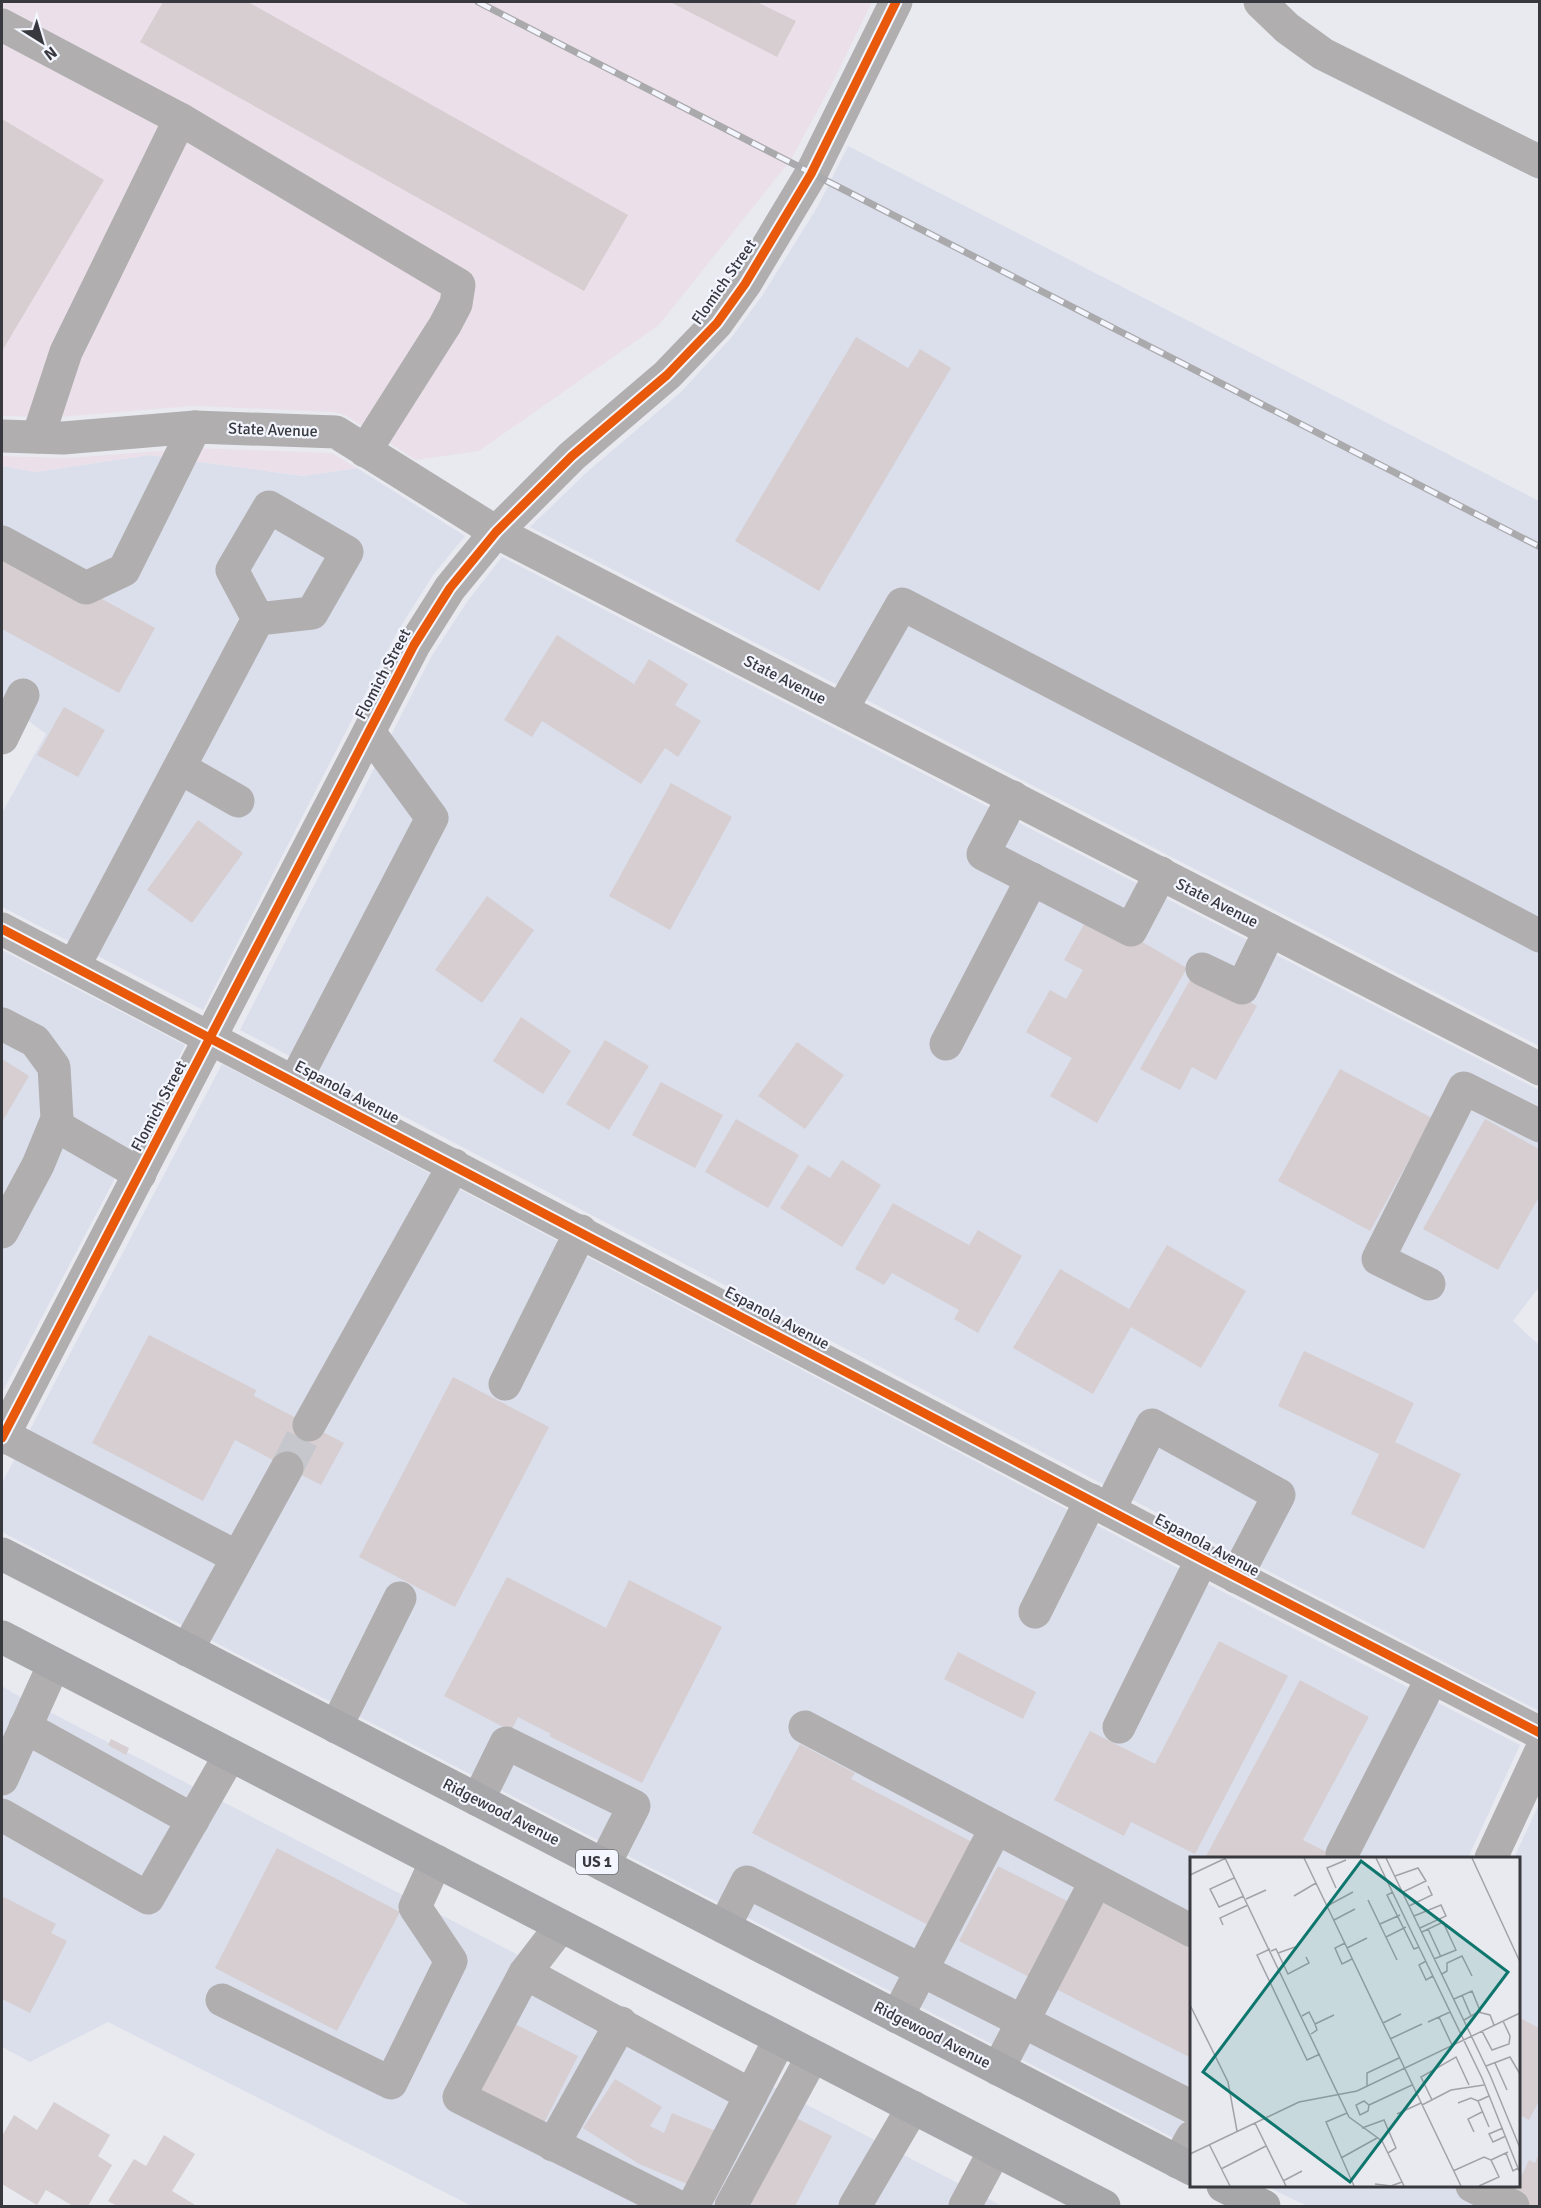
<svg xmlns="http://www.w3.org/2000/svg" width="1541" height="2208" font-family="Signika,sans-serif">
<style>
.built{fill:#dbdfeb}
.industrial{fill:#ebe0ea}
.building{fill:#d6ced0}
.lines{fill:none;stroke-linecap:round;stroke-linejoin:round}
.minor-tunnel{stroke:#c5c7cc;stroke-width:33;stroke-dasharray:33 16;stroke-linecap:butt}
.minor{stroke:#b0aeaf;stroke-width:33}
.major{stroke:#a7a7a9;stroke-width:33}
.rail-casing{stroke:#aaa9ab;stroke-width:7}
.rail{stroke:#f3f6ff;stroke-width:4.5;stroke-dasharray:14;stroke-linecap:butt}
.cycleway-casing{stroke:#f3f6ff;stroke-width:13}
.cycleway{stroke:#e8590c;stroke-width:9}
.labels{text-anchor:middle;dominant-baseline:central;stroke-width:4.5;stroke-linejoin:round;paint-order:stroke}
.shield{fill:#f3f6ff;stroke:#707278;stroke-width:1.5}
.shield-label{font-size:15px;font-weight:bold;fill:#38393e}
.street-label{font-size:16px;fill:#38393e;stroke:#f3f6ff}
.inset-road{fill:none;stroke:#a2a3a9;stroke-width:1.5}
.view{fill:#0f766e;fill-opacity:0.15;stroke:#0f766e;stroke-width:3}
.inset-edge{fill:none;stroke:#38393e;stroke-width:3}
</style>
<rect width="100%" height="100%" fill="#e8eaf0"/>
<g class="built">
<path d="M848 146 1539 501V1046L530 527 587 472 681 392 731 338 762 296 818 206Z"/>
<path d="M149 455 303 476 357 468 465 536 433 575 396 634 203 1010 2 907V813L46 734 2 701V466L36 472Z"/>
<path d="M502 557 1539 1090V1287L1513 1321 1539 1345V1711L1243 1558 240 1030 431 657 467 602Z"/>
<path d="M2 950 185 1045 2 1393Z"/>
<path d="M222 1064 1229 1595 1520 1745 1468 1858H1192L1191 2147 2 1532V1483Z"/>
<path d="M2 1686 13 1693 1002 2206H472L108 2022 30 2062 2 2047Z"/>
<path d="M1539 1804V2206H1307L1266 2186H1518V1858H1514Z"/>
</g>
<g class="industrial">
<path d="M2 2H872L830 88 790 161 659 325 479 451 416 460 345 415 334 412 193 406 60 417 2 416Z"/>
<path d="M198 448 332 453 357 468 303 476 149 455 35 472 2 466V456L67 458Z"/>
</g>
<g class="building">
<path d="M163 2H248L628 215 584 291 140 42Z"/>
<path d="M670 2H757L796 21 777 57Z"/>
<path d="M2 119 104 180 2 351Z"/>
<path d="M856 337 908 368 920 349 951 368 819 591 735 541Z"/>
<path d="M2 544 155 628 119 693 2 629Z"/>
<path d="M557 635 634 684 649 659 688 684 675 705 701 721 678 757 665 748 641 784 542 721 532 737 504 720Z"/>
<path d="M64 707 105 730 78 777 37 755Z"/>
<path d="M671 783 732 817 670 930 609 896Z"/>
<path d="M198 820 243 853 192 923 147 890Z"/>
<path d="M487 896 534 930 482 1003 435 970Z"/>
<path d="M1091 912 1187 968 1097 1123 1050 1096 1072 1058 1026 1032 1050 990 1066 999 1083 970 1064 960Z"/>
<path d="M1195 971 1257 1006 1216 1080 1192 1067 1180 1090 1140 1069Z"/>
<path d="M521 1017 571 1051 543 1094 493 1061Z"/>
<path d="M605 1040 649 1066 609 1130 566 1104Z"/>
<path d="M797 1042 844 1075 805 1129 758 1096Z"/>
<path d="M2 1059 29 1076 2 1122Z"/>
<path d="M1340 1069 1432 1118 1370 1231 1278 1181Z"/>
<path d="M661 1082 723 1115 695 1168 632 1135Z"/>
<path d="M736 1119 799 1155 768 1208 705 1172Z"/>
<path d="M1485 1119 1539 1149V1197L1498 1270 1423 1229Z"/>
<path d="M842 1160 881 1185 842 1247 780 1208 808 1165 830 1178Z"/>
<path d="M893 1203 969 1245 978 1230 1022 1256 978 1333 954 1319 959 1310 892 1273 884 1285 855 1269Z"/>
<path d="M1167 1245 1246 1291 1201 1368 1131 1327 1093 1394 1013 1348 1060 1269 1129 1309Z"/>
<path d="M149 1335 256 1390 254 1396 344 1443 321 1485 235 1440 203 1501 92 1443Z"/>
<path d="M1304 1351 1414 1403 1395 1442 1461 1474 1424 1549 1351 1514 1379 1454 1278 1406Z"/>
<path d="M453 1377 549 1427 455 1607 359 1557Z"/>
<path d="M507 1577 606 1628 629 1580 722 1627 642 1783 549 1736 551 1734 518 1717 511 1731 444 1696Z"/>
<path d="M1219 1641 1288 1676 1195 1854 1131 1822 1124 1836 1054 1800 1090 1731 1155 1764Z"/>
<path d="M958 1652 1036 1692 1023 1719 944 1679Z"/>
<path d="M1300 1680 1369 1717 1303 1840 1338 1858H1205Z"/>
<path d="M111 1739 129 1748 126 1755 108 1745Z"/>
<path d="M800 1744 855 1773 851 1779 972 1842 928 1925 752 1833Z"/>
<path d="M277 1848 400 1912 337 2031 215 1968Z"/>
<path d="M998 1866 1075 1905 1037 1981 959 1941Z"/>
<path d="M2 1896 56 1924 51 1933 67 1941 30 2013 2 1999Z"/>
<path d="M1099 1901 1191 1949V2058L1054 1988Z"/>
<path d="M1518 2017 1539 2028V2101L1529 2120 1518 2114Z"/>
<path d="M507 2020 578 2056 542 2127 471 2091Z"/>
<path d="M615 2079 662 2107 650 2126 664 2133 672 2113 723 2134 699 2189 639 2164 583 2128Z"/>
<path d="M54 2102 110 2135 98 2156 112 2165 88 2206H73L46 2190 37 2205 2 2184V2136L14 2115 37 2130Z"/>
<path d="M786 2113 832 2136 795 2206H737Z"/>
<path d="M164 2135 195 2154 172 2191 197 2206H117L108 2201 134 2159 146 2166Z"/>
<path d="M1539 2153V2206H1530L1511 2197 1529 2160 1535 2163Z"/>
</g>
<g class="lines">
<path class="minor-tunnel" d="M287 1468 309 1425"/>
<g class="minor">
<path d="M1260 2 1287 28 1323 54 1540 162"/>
<path d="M2 25 180 119 459 285 456 304 445 325 365 451"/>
<path d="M2 436 63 438 195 427 336 432 496 532 1540 1069"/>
<path d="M38 437 66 352 180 119"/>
<path d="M2 542 86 588 124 570 195 427"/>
<path d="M842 709 902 604 1540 936"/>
<path d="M2 738 23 695"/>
<path d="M180 768 238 801"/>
<path d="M1013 797 983 854 1131 930 1161 873"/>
<path d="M2 929 1202 1559 1540 1733"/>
<path d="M74 966 258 619 312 613 347 552 269 507 232 570 258 619"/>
<path d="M1202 969 1242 988 1270 930"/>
<path d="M2 1024 35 1041 54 1067 57 1119 38 1165 2 1232"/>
<path d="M946 1044 1032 879"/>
<path d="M295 1081 432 818 369 732"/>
<path d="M55 1125 140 1174"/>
<path d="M1429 1284 1378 1259 1464 1088 1540 1126"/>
<path d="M505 1384 581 1231"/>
<path d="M309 1425 454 1165"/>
<path d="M3 1435 237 1557"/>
<path d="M2 1438 414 645 450 588 496 532 572 456 667 375 717 323 745 284 811 174 896 2"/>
<path d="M1109 1510 1152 1425 1279 1495 1236 1577"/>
<path d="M1035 1612 1091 1500"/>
<path d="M187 1650 287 1468"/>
<path d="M25 1727 193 1820"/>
<path d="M336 1727 400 1598"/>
<path d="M805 1727 1192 1931"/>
<path d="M1119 1727 1202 1559"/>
<path d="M2 1779 54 1664"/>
<path d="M478 1800 506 1743 634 1806 604 1865"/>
<path d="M2 1815 148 1898 230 1755"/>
<path d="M1342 1854 1432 1678"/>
<path d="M1491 1858 1540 1753"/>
<path d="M561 1926 525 1973 459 2097 677 2206"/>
<path d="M724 1927 747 1882 1192 2107"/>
<path d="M525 1973 751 2095"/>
<path d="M222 2000 391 2083 451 1961 415 1907 436 1861"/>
<path d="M897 2017 996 1828"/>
<path d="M998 2069 1096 1881"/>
<path d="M553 2145 621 2023"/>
<path d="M1178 2162 1192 2137"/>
<path d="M1472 2186 1513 2206"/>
<path d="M693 2206 780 2039"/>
<path d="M731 2206 812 2057"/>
<path d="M855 2206 913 2107"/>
<path d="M965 2206 995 2150"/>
</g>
<g class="major">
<path d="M2 1554 1192 2169"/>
<path d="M2 1637 1104 2206"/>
<path d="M1223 2186 1264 2206"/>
</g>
<defs>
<path id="rail" d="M478 2 1540 547"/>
</defs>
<use href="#rail" class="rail-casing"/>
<use href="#rail" class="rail"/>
<defs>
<g id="cycleway">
<path d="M2 929 1202 1559 1540 1733"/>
<path d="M2 1438 414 645 450 588 496 532 572 456 667 375 717 323 745 284 811 174 896 2"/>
</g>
</defs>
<use href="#cycleway" class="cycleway-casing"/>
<use href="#cycleway" class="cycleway"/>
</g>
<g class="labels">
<rect class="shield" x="576" y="1850" width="42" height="24" rx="4.5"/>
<g class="shield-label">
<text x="597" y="1862">US 1</text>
</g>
<g class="street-label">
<text transform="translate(724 282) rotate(-55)">Flomich Street</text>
<text transform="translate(273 430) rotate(2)">State Avenue</text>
<text transform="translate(383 674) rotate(-62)">Flomich Street</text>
<text transform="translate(785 680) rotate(27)">State Avenue</text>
<text transform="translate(1217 903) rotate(27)">State Avenue</text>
<text transform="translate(347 1092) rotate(28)">Espanola Avenue</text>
<text transform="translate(159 1106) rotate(-62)">Flomich Street</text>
<text transform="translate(777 1318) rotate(28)">Espanola Avenue</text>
<text transform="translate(1207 1545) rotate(28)">Espanola Avenue</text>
<text transform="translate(501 1812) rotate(27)">Ridgewood Avenue</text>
<text transform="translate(932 2035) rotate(27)">Ridgewood Avenue</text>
</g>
</g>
<g transform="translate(1190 1857)">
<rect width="330" height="330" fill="#e8eaf0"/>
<path class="inset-road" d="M35 1 159 260 192 284 214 329M114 1 271 329M186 1 292 221 330 316M196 1 300 218 330 291M282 1 330 105M0 18 36 1M205 19 228 11 236 24 213 35M44 21 20 32 29 50 54 39M146 31 137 11 156 3M203 35 197 38 224 92 229 90M104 39 126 26M56 42 76 33M178 43 207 103M137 49 163 35M219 49 242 38 238 29M224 59 251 48 256 59 230 71M144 63 165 52M190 67 210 58M33 68 30 61 58 48M238 72 251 100M232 75 253 65 266 93 244 102M196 80 216 70M155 86 145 91 152 107 162 102M157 91 177 81M80 92 67 98 117 203 130 197M81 94 86 92 98 117 119 106 116 100M88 96 108 89M236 104 229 108 236 123 243 119M252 117 257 114V106L272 99 282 119M272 138 281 159M264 142 282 134 291 156M0 148 38 225 47 274M112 159 119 155 125 167 127 173 121 177M249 160 262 188M274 163 288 155 300 158 304 168M238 165 260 155M193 166 211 157M125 167 144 158M292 174 302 193 319 187 320 179 313 164M200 182 232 167M305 206 317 233M296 209 320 200 330 217M177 229V216L209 201M242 243 231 220 266 200 279 228M268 246 281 241 288 244M179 248 178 254 170 258 166 248 174 244 179 248 222 228M232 248 261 233 294 228M157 256 136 265 164 329M207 257 231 246M65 266 96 329M299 270 288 244 299 239M172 271 194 263 206 291 198 296M313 271 299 277 303 285 316 279M284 275 278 262 292 255M19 287 40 329M316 296 323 314 328 311M0 297 109 245 167 234 330 156M151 301 187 281M301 303 318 295M31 312 76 289M263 314 294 300 301 303 309 320 289 329M93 324 112 314M185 327 201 329 212 325"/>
<path class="view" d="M171 4 318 115 160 325 13 215Z"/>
<rect width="330" height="330" class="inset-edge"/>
</g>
<rect width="1541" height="2208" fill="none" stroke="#38393e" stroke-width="6"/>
<g transform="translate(42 42) rotate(143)" stroke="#f3f6ff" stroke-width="4.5" paint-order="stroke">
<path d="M0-4.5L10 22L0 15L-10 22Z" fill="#38393e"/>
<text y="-9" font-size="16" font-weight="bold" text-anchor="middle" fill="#38393e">N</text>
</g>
</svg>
